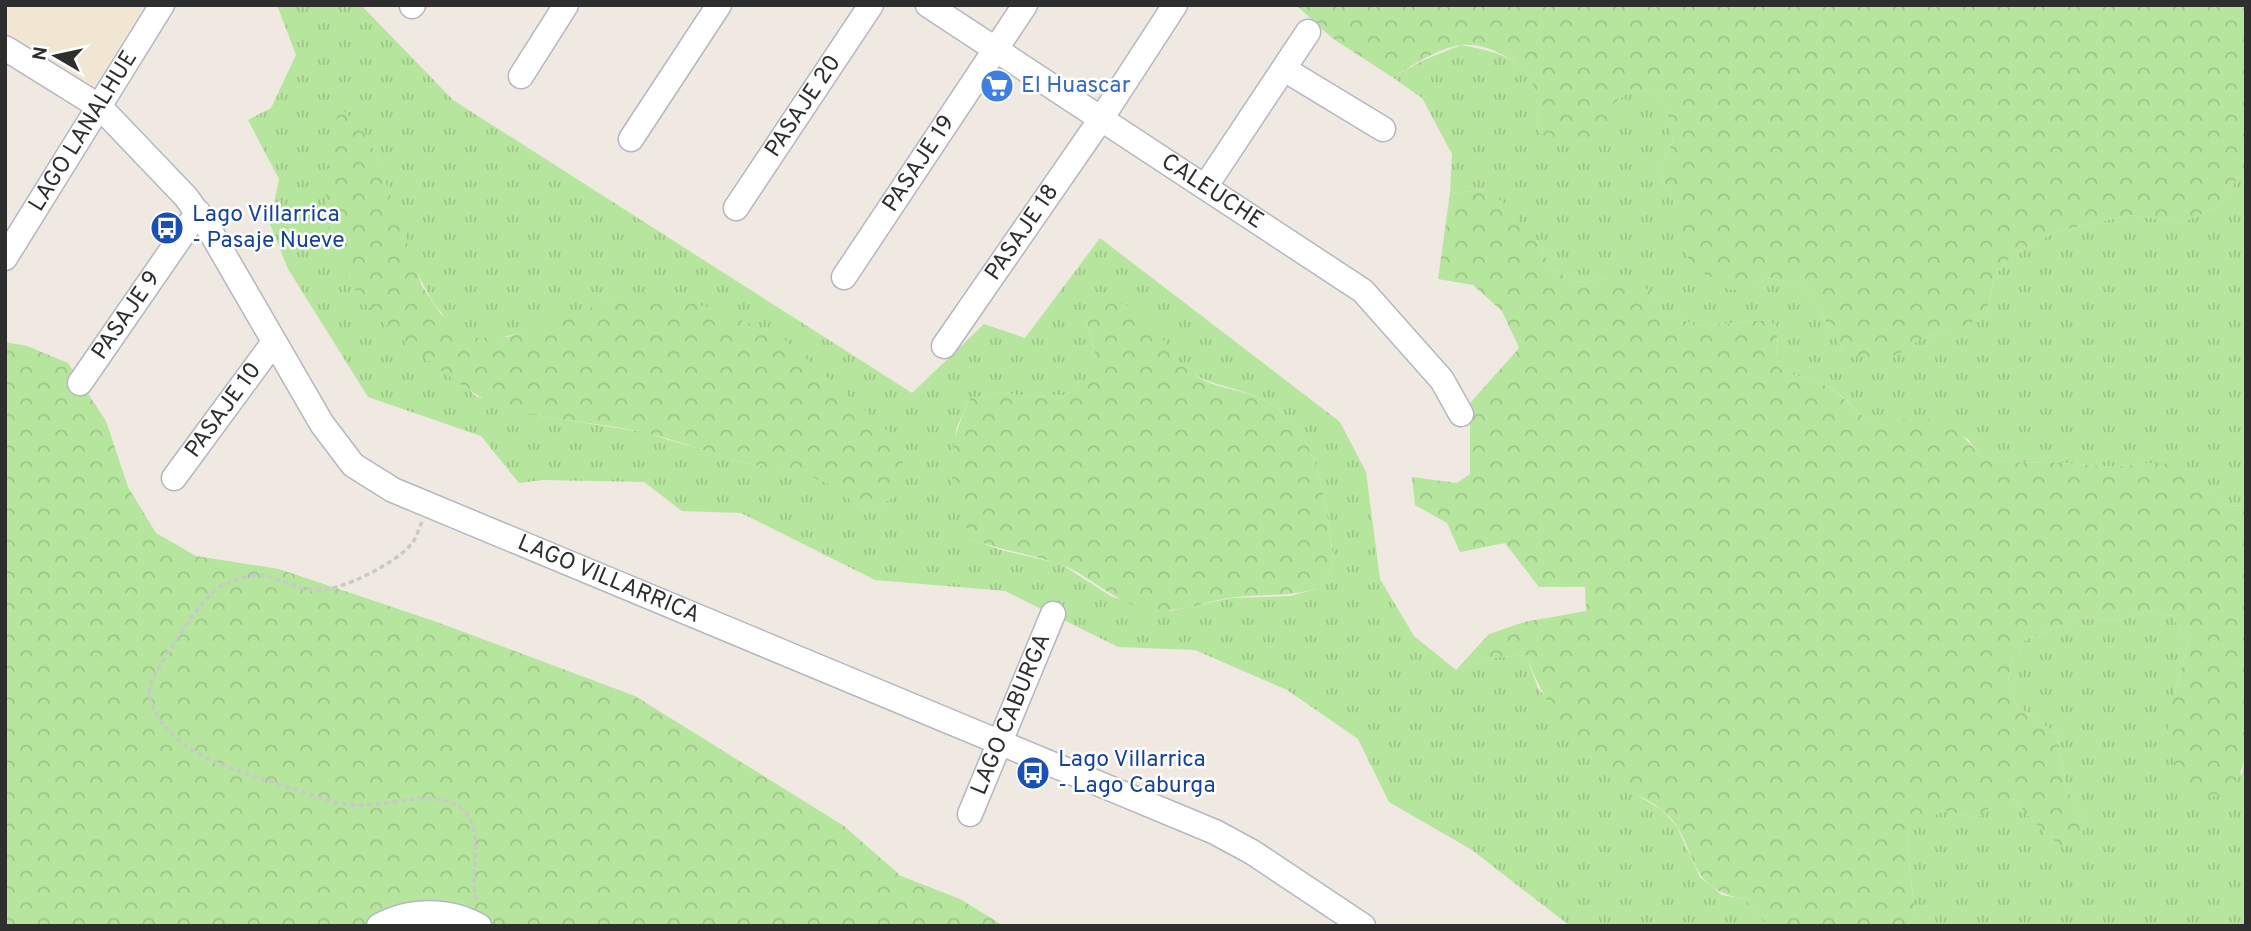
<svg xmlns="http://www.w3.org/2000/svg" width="2251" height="931" font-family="Overpass,sans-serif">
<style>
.education{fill:#f0e6d1}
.grass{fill:url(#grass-tufts);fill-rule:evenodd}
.forest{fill:url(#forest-crowns)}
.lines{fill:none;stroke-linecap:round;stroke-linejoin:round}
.minor-casing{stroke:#b4b7c1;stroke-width:27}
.path{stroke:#c9c9c9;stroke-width:3.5;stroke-dasharray:5 3.5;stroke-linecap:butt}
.minor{stroke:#fff;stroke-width:24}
.labels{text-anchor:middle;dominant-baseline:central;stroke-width:5;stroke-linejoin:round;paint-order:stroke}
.shop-label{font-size:23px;fill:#366cbe;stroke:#fff;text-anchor:start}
.street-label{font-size:23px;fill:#2e2e2e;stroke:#fff}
.transit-label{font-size:23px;fill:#164399;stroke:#fff;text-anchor:start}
</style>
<defs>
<pattern id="grass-tufts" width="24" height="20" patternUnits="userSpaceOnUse" patternTransform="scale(1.75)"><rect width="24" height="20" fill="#b6e59e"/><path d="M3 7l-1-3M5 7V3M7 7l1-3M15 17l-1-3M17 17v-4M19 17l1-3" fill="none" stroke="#9dc588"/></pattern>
<pattern id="forest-crowns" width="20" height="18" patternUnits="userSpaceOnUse" patternTransform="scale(1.75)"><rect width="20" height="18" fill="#b6e59e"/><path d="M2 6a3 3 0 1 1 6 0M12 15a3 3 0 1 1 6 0" fill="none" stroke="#9dc588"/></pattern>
</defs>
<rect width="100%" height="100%" fill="#efe9e1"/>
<path class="education" d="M5 5H144L94 86 5 31Z"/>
<g class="grass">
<path d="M277 5H361L453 100 912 393 984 324 1025 338 1100 238 1340 422 1366 472 1380 579 1414 636 1456 670 1488 658 1526 655 1538 688 1615 782 1662 810 1677 827 1700 877 1722 895 1745 899 1767 926H1570L1472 850 1389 802 1358 739 1287 690 1195 650 1118 647 1005 591 875 580 741 513 682 511 644 482 542 480 519 483 481 436 368 397 288 269 270 224 279 179 248 120 271 108 296 55ZM377 157C394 207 419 317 473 338 499 347 584 310 612 300L896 495 866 514 841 490 811 475 742 462 643 432 540 416 475 396 328 230ZM1139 312C1151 326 1167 353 1178 363 1203 386 1233 385 1262 399 1322 429 1325 504 1334 564L1319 588 1291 596 1231 598 1171 611 1112 597 1061 564 1001 550 971 539 952 456 957 427 970 398 1002 393 1033 397 1064 395 1092 380 1095 350 1086 320Z"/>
<path d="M1461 45C1491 51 1522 55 1534 88 1539 100 1537 119 1538 132L1602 139 1614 103 1634 88 1659 96 1666 104 1673 142 1658 170 1677 209V243L1751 289 1768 277 1805 288 1845 353C1893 345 1942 338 1986 314L1995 275 2010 258 2057 231 2132 215 2180 223 2219 207 2246 165V505L2227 506 2202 480 2148 463 2115 467 2048 462 2013 463 1980 456 1968 439 1915 418 1892 424 1870 423C1855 409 1840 391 1821 383 1805 376 1796 378 1778 367L1777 327 1768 320 1698 326 1662 312 1652 292 1604 279 1578 282 1553 270 1537 241 1486 190 1450 193 1452 154 1422 98 1392 77 1424 60Z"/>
<path d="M2148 611 2172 616 2189 643 2174 692 2242 775 2246 751V926H1907L1915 913 1907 844 1910 822 1945 811 1977 818 1994 803 2013 799 2045 834 2085 818 2067 790 2057 734 2016 705 2008 682 2012 660 2025 640 2082 618 2116 621Z"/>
</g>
<g class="forest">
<path d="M1296 5H2246V165L2219 207 2180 223 2132 215 2057 231 2010 258 1995 275 1986 314 1964 326 1917 340 1911 349 1879 361 1845 353 1805 288 1768 277 1751 289 1729 290 1692 263 1677 243V209L1658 170 1673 142 1666 105 1659 96 1634 88 1614 103 1603 139C1576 151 1562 148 1538 132 1537 119 1538 102 1534 89 1527 62 1488 42 1461 45 1438 48 1412 66 1392 77L1332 38Z"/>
<path d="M339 106 362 129 377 157 422 286 441 314 474 338 508 337 612 300 651 292 718 310 784 339 888 431 903 461 896 495 866 514C821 469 800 475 743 462 709 454 676 439 641 432 597 422 550 421 506 408 478 399 457 382 434 365 387 330 342 291 329 231 320 190 332 146 339 106Z"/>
<path d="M1486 190 1505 204 1537 241 1553 270 1578 282 1604 279 1637 284 1652 292 1662 312 1698 326 1768 320 1777 327 1778 367C1796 378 1805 376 1821 383 1840 392 1855 409 1870 423 1888 424 1898 419 1914 418 1941 416 1966 436 1980 456L2013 463 2048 462 2115 467 2148 463 2172 464 2202 480 2227 506 2246 505V751C2240 786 2230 789 2200 802L2177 779 2167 733 2174 692 2189 643 2172 616 2148 611 2116 621 2082 618 2025 640 2012 660 2008 681 2016 705 2057 734 2067 790 2085 818 2081 840 2063 847 2045 834 2013 799 1994 804 1977 818 1945 811 1910 823 1907 844 1915 914 1907 926H1767L1745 899C1680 888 1701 842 1662 810 1648 798 1629 793 1615 782 1575 750 1544 703 1526 655L1488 658 1456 670 1489 634 1524 622 1586 611 1585 587H1539L1505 543 1460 552 1447 523 1415 505 1412 477 1457 483 1470 474V403L1519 348 1502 311 1473 285 1438 279 1450 193Z"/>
<path d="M1110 299C1119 303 1132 306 1139 312 1161 329 1170 357 1192 373 1212 389 1239 388 1262 399 1322 429 1325 504 1334 564L1319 588C1285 598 1261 593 1229 598 1199 603 1170 617 1139 607 1109 598 1087 573 1059 564 1030 554 1000 550 971 539 947 478 943 459 970 398L1002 393 1033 397 1064 395 1091 380 1095 350 1086 320Z"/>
<path d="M5 342 27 346 68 363 106 421 128 487 156 533 196 556 279 569 434 621 635 696 844 826 901 876 960 899 1004 926H5Z"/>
</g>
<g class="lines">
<defs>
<g id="minor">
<path id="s1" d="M928 5 1363 291 1442 380 1461 414"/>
<path d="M412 6 413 5"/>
<path id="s2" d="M5 48 100 107 186 197 209 229 322 424 353 465 393 490 1215 832 1252 852 1363 926"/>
<path d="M1284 69 1383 129"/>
<path d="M521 76 566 5"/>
<path d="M631 139 719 5"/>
<path d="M1205 187 1308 32"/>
<path id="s3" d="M736 208 871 5"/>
<path id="s4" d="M5 258 162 5"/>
<path id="s5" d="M844 277 1025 5"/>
<path id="s6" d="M944 346 1101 119 1175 5"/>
<path id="s7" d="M80 383 198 212"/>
<path id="s8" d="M174 478 274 342"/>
<path id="s9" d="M970 814 1053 614"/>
<path d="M379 926C410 909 449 909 479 926"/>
</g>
</defs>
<use href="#minor" class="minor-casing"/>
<g class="path">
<path d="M422 522C419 528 417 536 413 542 399 562 340 592 316 590 274 587 270 560 220 587 201 598 166 655 154 676 147 687 149 699 155 711 178 757 239 771 284 786 305 792 328 802 350 805 380 809 432 787 459 807 489 829 467 872 477 902"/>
<path d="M2241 926 2246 923"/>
</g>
<use href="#minor" class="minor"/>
</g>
<defs>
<symbol id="supermarket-disc" viewBox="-11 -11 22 22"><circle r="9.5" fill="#3f7fe0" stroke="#fff"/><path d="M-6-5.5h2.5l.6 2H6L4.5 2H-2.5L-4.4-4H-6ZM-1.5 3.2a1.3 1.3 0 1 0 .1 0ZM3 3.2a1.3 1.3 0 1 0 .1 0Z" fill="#fff"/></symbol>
<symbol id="bus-disc" viewBox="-11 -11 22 22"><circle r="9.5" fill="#1a4fb4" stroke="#fff"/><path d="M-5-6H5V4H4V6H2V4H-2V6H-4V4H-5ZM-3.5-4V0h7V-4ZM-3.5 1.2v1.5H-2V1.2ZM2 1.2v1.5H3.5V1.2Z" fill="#fff"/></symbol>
</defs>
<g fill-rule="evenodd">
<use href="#supermarket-disc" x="978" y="67" width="38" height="38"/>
<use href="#bus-disc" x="148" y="209" width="38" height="38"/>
<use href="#bus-disc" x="1014" y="754" width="38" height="38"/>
</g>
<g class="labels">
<g class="shop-label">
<text x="1021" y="86">El Huascar</text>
</g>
<g class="street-label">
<text stroke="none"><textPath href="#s3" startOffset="122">PASAJE 20</textPath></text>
<text stroke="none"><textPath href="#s4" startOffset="149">LAGO LANALHUE</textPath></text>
<text stroke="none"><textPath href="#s5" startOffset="136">PASAJE 19</textPath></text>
<text stroke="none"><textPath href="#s1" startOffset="340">CALEUCHE</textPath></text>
<text stroke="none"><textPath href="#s6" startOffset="138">PASAJE 18</textPath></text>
<text stroke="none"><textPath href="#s7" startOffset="82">PASAJE 9</textPath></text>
<text stroke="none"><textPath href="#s8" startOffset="84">PASAJE 10</textPath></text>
<text stroke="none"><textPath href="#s2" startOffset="833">LAGO VILLARRICA</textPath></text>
<text stroke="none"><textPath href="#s9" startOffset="108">LAGO CABURGA</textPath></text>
</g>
<g class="transit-label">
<text x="192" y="215">Lago Villarrica<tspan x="192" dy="26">- Pasaje Nueve</tspan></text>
<text x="1058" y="760">Lago Villarrica<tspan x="1058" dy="26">- Lago Caburga</tspan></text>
</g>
</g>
<rect width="2251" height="931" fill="none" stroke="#2e2e2e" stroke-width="14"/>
<g transform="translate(56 56) rotate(279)" stroke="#ffffff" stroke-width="5" paint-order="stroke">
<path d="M0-5L12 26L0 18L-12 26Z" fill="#2e2e2e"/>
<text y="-10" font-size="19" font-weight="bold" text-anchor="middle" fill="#2e2e2e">N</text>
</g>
</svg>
